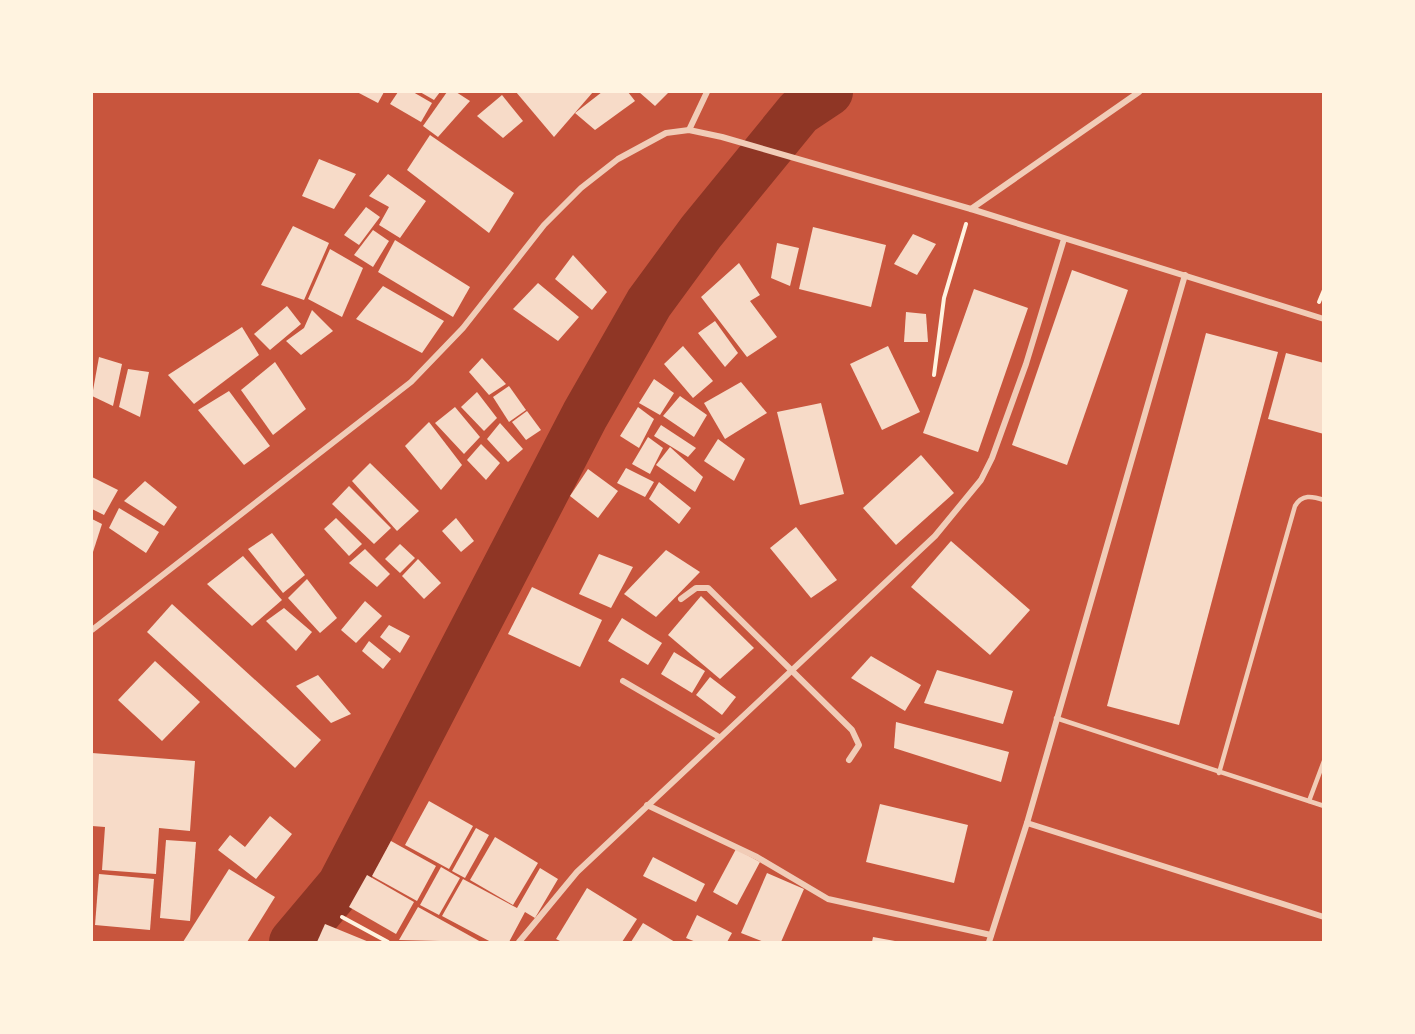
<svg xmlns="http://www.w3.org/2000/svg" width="1415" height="1034" font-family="'IBM Plex Serif',serif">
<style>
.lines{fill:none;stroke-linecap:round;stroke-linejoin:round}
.river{stroke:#8f3625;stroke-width:48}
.building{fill:#f7dbc8}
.path{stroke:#fff3e0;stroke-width:4}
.service{stroke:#f1ccb7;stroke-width:4.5}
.minor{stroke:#f1ccb7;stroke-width:6}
</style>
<rect width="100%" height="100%" fill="#c8553d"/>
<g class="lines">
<path class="river" d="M293 942 341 885 585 415 649 303 701 232 799 112 829 92"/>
</g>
<g class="building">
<path d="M357 92H384L378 103Z"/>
<path d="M398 92H413L432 103 421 122 390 104Z"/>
<path d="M420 92H440L434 100Z"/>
<path d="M447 92H456L470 101 438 137 423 126Z"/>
<path d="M516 92H593L554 137Z"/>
<path d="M602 92H628L635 101 595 130 575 113Z"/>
<path d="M639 92H669L655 106Z"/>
<path d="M502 95 523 121 503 138 477 116Z"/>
<path d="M430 135 514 193 489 233 407 170Z"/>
<path d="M319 159 356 174 334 209 302 196Z"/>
<path d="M388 174 426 201 400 238 379 225 389 207 369 196Z"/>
<path d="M366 207 380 217 359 245 344 235Z"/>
<path d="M293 226 329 243 304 300 261 285Z"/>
<path d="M813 227 886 245 871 307 799 289Z"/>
<path d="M373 230 389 241 373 267 354 255Z"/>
<path d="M913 234 936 244 917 275 894 264Z"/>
<path d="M395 240 470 287 453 317 378 272Z"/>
<path d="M777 243 799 248 790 286 771 278Z"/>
<path d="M330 249 363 268 342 317 308 299Z"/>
<path d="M573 255 607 292 592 310 555 279Z"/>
<path d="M739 263 760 295 750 301 777 337 747 357 701 297Z"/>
<path d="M1072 270 1128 290 1067 465 1012 445Z"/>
<path d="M538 283 579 317 558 341 513 309Z"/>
<path d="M383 286 444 321 422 353 356 319Z"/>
<path d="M974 289 1028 308 978 452 923 433Z"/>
<path d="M287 306 301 324 270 350 254 334Z"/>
<path d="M312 310 333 331 301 355 286 341 304 328Z"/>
<path d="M906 312 926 314 928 342H904Z"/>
<path d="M715 321 738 353 725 367 698 333Z"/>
<path d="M242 327 259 355 194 404 168 375Z"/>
<path d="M1206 333 1278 352 1179 725 1107 706Z"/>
<path d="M683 346 713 381 693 398 664 364Z"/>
<path d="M888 346 920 412 882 430 850 364Z"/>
<path d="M1286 353 1324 363V434L1268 419Z"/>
<path d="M99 357 122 364 113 406 92 396Z"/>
<path d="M482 358 506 384 489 395 469 372Z"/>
<path d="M275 362 306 409 273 435 241 390Z"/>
<path d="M128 369 149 372 140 417 119 407Z"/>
<path d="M654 379 674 393 660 415 639 403Z"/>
<path d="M741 382 767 413 725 439 704 403Z"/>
<path d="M509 386 526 410 509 422 493 397Z"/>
<path d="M229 391 270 446 244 465 198 410Z"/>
<path d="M477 392 497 418 484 431 461 407Z"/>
<path d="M680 396 707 415 694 437 663 416Z"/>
<path d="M821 403 844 494 800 505 777 412Z"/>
<path d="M455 407 480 437 464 454 435 423Z"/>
<path d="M638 407 654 419 639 448 620 436Z"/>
<path d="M527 411 541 430 526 440 512 422Z"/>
<path d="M429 422 462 465 441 490 405 446Z"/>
<path d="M500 423 523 449 508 462 487 439Z"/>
<path d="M661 425 696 448 688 457 654 436Z"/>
<path d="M648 437 663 448 650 474 632 464Z"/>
<path d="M718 439 745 459 734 481 704 461Z"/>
<path d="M481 444 500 463 486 480 467 460Z"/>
<path d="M670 447 703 477 695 492 656 465Z"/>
<path d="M921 455 954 493 896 545 863 508Z"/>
<path d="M370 463 419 511 397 531 352 481Z"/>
<path d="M626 468 654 482 645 497 617 483Z"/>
<path d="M588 469 618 491 598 518 570 496Z"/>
<path d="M92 477 118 490 104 515 92 509Z"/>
<path d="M145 481 177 507 164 526 124 501Z"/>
<path d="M659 482 691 508 679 524 649 499Z"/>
<path d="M349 486 391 528 374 544 332 504Z"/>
<path d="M119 508 159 532 146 553 109 528Z"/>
<path d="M336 518 362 544 349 556 324 529Z"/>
<path d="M456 518 474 541 461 552 442 531Z"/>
<path d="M92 519 102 524 92 555Z"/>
<path d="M796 527 837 580 811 598 770 548Z"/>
<path d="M272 533 305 575 283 593 248 549Z"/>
<path d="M951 541 1030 610 990 655 911 587Z"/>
<path d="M400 544 415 558 400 573 385 559Z"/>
<path d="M365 549 390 574 377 587 349 563Z"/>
<path d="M666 550 700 572 656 617 624 594Z"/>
<path d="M599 554 633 567 611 608 579 594Z"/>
<path d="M243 556 282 600 252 626 207 584Z"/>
<path d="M418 559 441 583 424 599 402 576Z"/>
<path d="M307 579 337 618 320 633 288 598Z"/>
<path d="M532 587 602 620 580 667 508 634Z"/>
<path d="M701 596 754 648 720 679 668 635Z"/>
<path d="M365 601 382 616 356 643 341 630Z"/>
<path d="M172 604 321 740 295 768 147 632Z"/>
<path d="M284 608 312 632 296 651 266 621Z"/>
<path d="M622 618 662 643 648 665 608 641Z"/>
<path d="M389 625 410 636 400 653 380 637Z"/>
<path d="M369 641 391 659 383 669 362 651Z"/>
<path d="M674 652 705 671 692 693 661 674Z"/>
<path d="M871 656 921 685 905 711 851 678Z"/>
<path d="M155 661 200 702 162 741 118 700Z"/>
<path d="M937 670 1013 691 1003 724 924 703Z"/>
<path d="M318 675 351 714 331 723 296 686Z"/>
<path d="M710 677 736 697 722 715 696 695Z"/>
<path d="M896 722 1009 752 1001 782 894 748Z"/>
<path d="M92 753 195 761 190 831 159 828 156 874 102 870 105 827 92 826Z"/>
<path d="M429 801 473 826 449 869 405 845Z"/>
<path d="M880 804 968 825 954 883 866 862Z"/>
<path d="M270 816 292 834 256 879 218 850 230 835 245 847Z"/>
<path d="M476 828 489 835 465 878 452 871Z"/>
<path d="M495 837 538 863 513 905 470 880Z"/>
<path d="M166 840 196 842 190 921 160 918Z"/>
<path d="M391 841 436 866 417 901 372 876Z"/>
<path d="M736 849 760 862 737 905 713 892Z"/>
<path d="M653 857 705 884 696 902 643 876Z"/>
<path d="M441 867 460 878 439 915 420 905Z"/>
<path d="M540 868 558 879 535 918 525 912 509 942H491L442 916 463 879 517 908Z"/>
<path d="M229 869 275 897 247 942H183Z"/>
<path d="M767 873 804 889 781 942H764L741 933Z"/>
<path d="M99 874 154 879 150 930 95 925Z"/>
<path d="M367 875 414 902 396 934 349 907Z"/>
<path d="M587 888 637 919 622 942H562L556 939Z"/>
<path d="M418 907 481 942 399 940Z"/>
<path d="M697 915 732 933 727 942H696L686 938Z"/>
<path d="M643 923 675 942H631Z"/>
<path d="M325 924 369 942H317Z"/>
<path d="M873 937 895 941V942H872Z"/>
</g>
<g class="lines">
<g class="path">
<path d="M1319 302 1324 290"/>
<path d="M934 375 944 298 966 224"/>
<path d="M342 917 388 942"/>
</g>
<g class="service">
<path d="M1056 718 1324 806"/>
<path d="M1219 773 1295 506C1302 494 1312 496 1324 500"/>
<path d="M1309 801 1324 761"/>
</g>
<g class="minor">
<path d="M689 130 707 92"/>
<path d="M971 209 1139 92"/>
<path d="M681 599 696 588H708L852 730 859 745 849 760"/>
<path d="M92 630 411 382 463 328 544 225 581 188 618 159 666 133 689 130 722 137 971 209 1324 319"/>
<path d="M623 681 719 737"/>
<path d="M647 805 757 857 828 899 991 935"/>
<path d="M1027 823 1324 917"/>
<path d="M519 942 577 872 935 536 981 480 992 458 1026 364 1064 239"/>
<path d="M989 942 1027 823 1185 275"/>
</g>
</g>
<rect width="1415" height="1034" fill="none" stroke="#fff3e0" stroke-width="186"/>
</svg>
